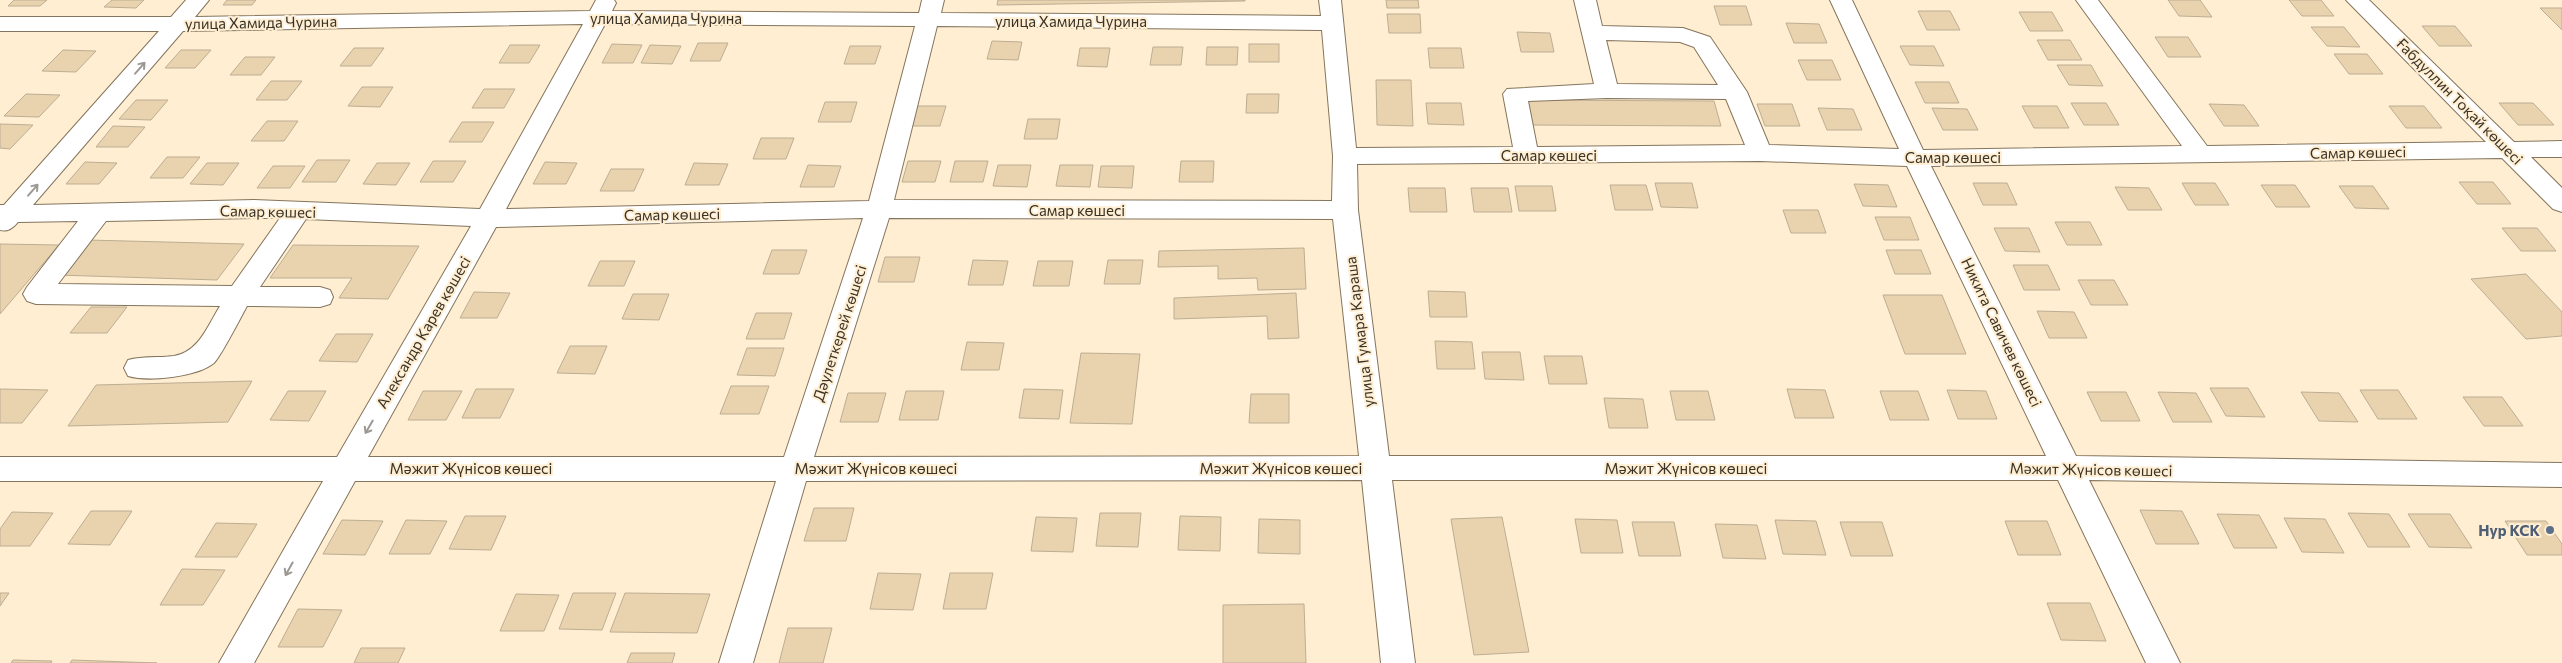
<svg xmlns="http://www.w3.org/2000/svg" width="2562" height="663" font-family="Commissioner,sans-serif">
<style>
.building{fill:#e9d3af;stroke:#bdad93}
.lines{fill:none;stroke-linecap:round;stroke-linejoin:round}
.minor-casing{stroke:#84755d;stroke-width:2}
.minor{fill:#fff;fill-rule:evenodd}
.oneway{stroke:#9c9893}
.service-dot{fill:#5c6f8a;stroke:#ffeed2;stroke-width:2}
.labels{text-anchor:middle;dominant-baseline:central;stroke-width:4;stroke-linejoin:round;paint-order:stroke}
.street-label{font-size:15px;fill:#383227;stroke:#ffeed2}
.service-label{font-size:15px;font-weight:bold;fill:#4e5e75;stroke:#ffeed2;text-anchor:end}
</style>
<rect width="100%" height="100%" fill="#ffeed2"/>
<g class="building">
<path d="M14 0H47L40 6H8Z"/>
<path d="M112 0H144L136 8 104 7Z"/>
<path d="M227 0H256L252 5H223Z"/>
<path d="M998 0H1245V1L997 5Z"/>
<path d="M1386 0H1418L1419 8H1387Z"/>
<path d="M2168 0H2200L2212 17 2179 16Z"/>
<path d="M2289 0H2321L2334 16H2302Z"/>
<path d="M1714 6H1746L1752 25H1720Z"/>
<path d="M2540 8H2562V30Z"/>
<path d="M1918 11H1950L1960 30H1927Z"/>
<path d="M2019 12H2052L2063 31H2030Z"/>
<path d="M1387 14H1420L1421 33H1389Z"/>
<path d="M1786 23 1819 24 1827 43H1794Z"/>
<path d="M2422 26H2455L2472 46H2439Z"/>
<path d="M2311 27H2344L2360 47 2327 46Z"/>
<path d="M1517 32 1550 33 1554 52H1521Z"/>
<path d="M2155 37H2188L2201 57H2168Z"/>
<path d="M2037 40H2070L2082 60H2048Z"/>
<path d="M992 41 1022 42 1018 60 987 59Z"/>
<path d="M698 43H728L720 61H690Z"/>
<path d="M612 44 642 45 633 63H602Z"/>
<rect x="1249" y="44" width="30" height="18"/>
<path d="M510 45H540L529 63H499Z"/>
<path d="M650 45 681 46 672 64 641 63Z"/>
<path d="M850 46H881L875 64H844Z"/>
<path d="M1900 46H1934L1944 66 1910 65Z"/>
<path d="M1153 47H1183L1181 65H1150Z"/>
<path d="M1207 47H1238L1237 65H1206Z"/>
<path d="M354 48H384L371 66H340Z"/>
<path d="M1080 48H1110L1107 67 1077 66Z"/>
<path d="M1428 48H1461L1464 68H1430Z"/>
<path d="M63 50 96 51 76 72 42 71Z"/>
<path d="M181 50H211L195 68H165Z"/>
<path d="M2334 54H2367L2383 74H2349Z"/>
<path d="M245 57H275L261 75H230Z"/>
<path d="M1798 60H1832L1841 80H1807Z"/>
<path d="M2057 65H2091L2103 86 2069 85Z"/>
<path d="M1376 80H1411L1413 126 1377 125Z"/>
<path d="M271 81H302L287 100H256Z"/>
<path d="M1915 82H1949L1959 103H1925Z"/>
<path d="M362 87H393L380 107 348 106Z"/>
<path d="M484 89H515L504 108H472Z"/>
<path d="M26 94 60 95 39 117 4 116Z"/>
<path d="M1247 94H1279L1278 113H1246Z"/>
<path d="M136 100H168L151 120 119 119Z"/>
<path d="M1522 100 1714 101 1721 126 1528 125Z"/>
<path d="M825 102H857L851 122H818Z"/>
<path d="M1426 103H1461L1464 125 1428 124Z"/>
<path d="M2071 103H2106L2119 125H2084Z"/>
<path d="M2499 103H2533L2554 125H2518Z"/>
<path d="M1757 104H1792L1800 126H1765Z"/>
<path d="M2209 104 2244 105 2259 126H2224Z"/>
<path d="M914 106H946L940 126H908Z"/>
<path d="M2022 106H2057L2069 128H2034Z"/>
<path d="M2389 106H2424L2442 128H2406Z"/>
<path d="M1818 108 1853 109 1862 130H1827Z"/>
<path d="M1932 108 1967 109 1978 130H1943Z"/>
<path d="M1028 119H1060L1057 139H1024Z"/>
<path d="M267 121H298L284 141H251Z"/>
<path d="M462 122H494L482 142H449Z"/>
<path d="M0 124 33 125 10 149 0 148Z"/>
<path d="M113 126 145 127 128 147H96Z"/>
<path d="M761 138H794L786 159H753Z"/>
<path d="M167 157H200L183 178H150Z"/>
<path d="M317 160H350L336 182H302Z"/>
<path d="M433 161H466L453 182H420Z"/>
<path d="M908 161H941L935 182H902Z"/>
<path d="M955 161H988L983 182H950Z"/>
<path d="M1181 161H1214L1213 182H1179Z"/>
<path d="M85 162 117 163 99 184H66Z"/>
<path d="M545 162 577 163 566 184H533Z"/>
<path d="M207 163H239L223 185 190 184Z"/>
<path d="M377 163H410L396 185 363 184Z"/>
<path d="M694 163 728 164 719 185H685Z"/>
<path d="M808 165 841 166 834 187H800Z"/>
<path d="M998 165H1031L1027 187 993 186Z"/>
<path d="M1060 165H1093L1090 187 1056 186Z"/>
<path d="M273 166H305L290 188H257Z"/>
<path d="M1101 166H1134L1132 188 1098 187Z"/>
<path d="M611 169H644L634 191H600Z"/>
<path d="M2459 182H2493L2511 204H2477Z"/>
<path d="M1655 183H1692L1698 208 1661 207Z"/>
<path d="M1973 183H2007L2017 205H1983Z"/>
<path d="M2182 183H2215L2229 205H2195Z"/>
<path d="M1854 184 1888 185 1897 207 1863 206Z"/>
<path d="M1610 185H1646L1653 210H1615Z"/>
<path d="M2261 185H2295L2310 207H2276Z"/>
<path d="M1515 186H1552L1556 211H1519Z"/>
<path d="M2339 186H2373L2389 209 2355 208Z"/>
<path d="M2115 187 2149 188 2162 210H2128Z"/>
<path d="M1408 188H1445L1447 212H1410Z"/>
<path d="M1471 188H1508L1512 212H1474Z"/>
<path d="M1783 210H1818L1826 233H1791Z"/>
<path d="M1875 217H1910L1919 240H1884Z"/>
<path d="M2055 222H2090L2102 245H2067Z"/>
<path d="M1994 228H2029L2040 252 2005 251Z"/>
<path d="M2502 228H2537L2556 251H2521Z"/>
<path d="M87 240 244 244 217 280 56 275Z"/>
<path d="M0 244 59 245 0 314Z"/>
<path d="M293 245 419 246 388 299 339 298 352 278H270Z"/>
<path d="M1304 248 1306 289 1258 290 1257 278 1218 279V266L1158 267 1159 251Z"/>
<path d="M772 250H807L799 274H763Z"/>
<path d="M1886 250H1921L1931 274H1895Z"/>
<path d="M885 257H920L914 282H878Z"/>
<path d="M973 260 1008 261 1003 285H968Z"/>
<path d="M1108 260H1143L1140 284H1104Z"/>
<path d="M600 261H635L624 286H588Z"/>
<path d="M1038 261H1073L1069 286H1033Z"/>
<path d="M2013 265H2048L2060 290H2024Z"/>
<path d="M2526 274 2562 312V336L2526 339 2471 279Z"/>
<path d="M2078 280H2114L2128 305H2091Z"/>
<path d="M1428 291 1465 292 1467 317H1430Z"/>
<path d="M474 292 510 293 497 318H460Z"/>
<path d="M1296 293 1299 338 1268 339 1267 316 1174 319V298Z"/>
<path d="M633 294H669L659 320 622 319Z"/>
<path d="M1883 295H1942L1966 354H1905Z"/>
<path d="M91 307H127L107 333H70Z"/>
<path d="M2037 311 2074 312 2087 338H2049Z"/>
<path d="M756 313H792L784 339H746Z"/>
<path d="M336 334H373L357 362 319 361Z"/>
<path d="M1435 341 1472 342 1475 369H1437Z"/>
<path d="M967 342 1004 343 999 370H961Z"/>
<path d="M570 346H607L595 374 557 373Z"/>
<path d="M747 348H784L775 376 737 375Z"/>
<path d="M1482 352H1520L1524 380 1485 379Z"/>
<path d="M1081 353 1140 354 1132 424 1070 423Z"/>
<path d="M1544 356H1582L1587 384H1549Z"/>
<path d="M252 381 228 422 68 426 96 385Z"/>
<path d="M731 386H769L759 414H720Z"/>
<path d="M2210 388H2248L2265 417 2226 416Z"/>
<path d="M0 389 48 390 22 423H0Z"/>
<path d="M476 389H514L500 418H462Z"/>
<path d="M1024 389 1063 390 1059 419 1019 418Z"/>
<path d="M1787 389 1825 390 1834 418H1795Z"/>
<path d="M1947 390 1986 391 1997 419H1958Z"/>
<path d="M2360 390H2398L2417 419H2378Z"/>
<path d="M288 391H326L309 421 270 420Z"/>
<path d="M423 391H462L446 420H408Z"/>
<path d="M906 391H944L938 420H899Z"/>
<path d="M1670 391H1708L1715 420H1676Z"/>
<path d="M1880 391H1918L1929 420H1890Z"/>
<path d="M2087 392H2126L2140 421H2101Z"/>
<path d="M2158 392 2196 393 2212 422H2173Z"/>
<path d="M2301 392 2339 393 2358 422 2319 421Z"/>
<path d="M848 393H886L878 422H840Z"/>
<path d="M1251 394H1289V423H1249Z"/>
<path d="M2463 397H2502L2523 426H2484Z"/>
<path d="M1604 398 1643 399 1648 428H1609Z"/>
<path d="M814 508H854L846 541H804Z"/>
<path d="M2140 510 2182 511 2199 544H2156Z"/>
<path d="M91 511H132L110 545 68 544Z"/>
<path d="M12 512 53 513 30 546H0V529Z"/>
<path d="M1100 513H1141L1138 547 1096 546Z"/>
<path d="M2348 513 2389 514 2410 547H2368Z"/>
<path d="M2217 514 2259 515 2277 548H2234Z"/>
<path d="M2408 514H2450L2472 548 2429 547Z"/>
<path d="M465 516H506L491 550 449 549Z"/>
<path d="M1180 516 1221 517 1220 551 1178 550Z"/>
<path d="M1036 517 1077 518 1073 552 1031 551Z"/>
<path d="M1502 517 1529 652 1474 655 1451 519Z"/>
<path d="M2284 518 2325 519 2344 553 2302 552Z"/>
<path d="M1259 519 1300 520V554L1258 553Z"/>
<path d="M1575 519 1617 520 1623 553H1581Z"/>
<path d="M342 520 383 521 365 555 323 554Z"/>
<path d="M406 520 447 521 430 554H389Z"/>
<path d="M1775 520 1816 521 1826 555 1783 554Z"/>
<path d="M2005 521H2047L2061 555H2018Z"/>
<path d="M2505 521H2546L2562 544V555H2527Z"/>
<path d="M1632 522H1674L1681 556H1639Z"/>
<path d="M1840 522H1882L1893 556H1851Z"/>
<path d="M216 523 257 524 237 557H195Z"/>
<path d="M1715 524 1757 525 1766 559 1723 558Z"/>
<path d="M182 569 225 570 203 605H160Z"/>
<path d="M878 573 921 574 913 610 870 609Z"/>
<path d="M950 573H993L986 609H943Z"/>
<path d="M0 593H9L0 606Z"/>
<path d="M573 593H616L602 630 559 629Z"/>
<path d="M625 593 710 594 697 633 610 632Z"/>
<path d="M516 594 559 595 544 631H500Z"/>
<path d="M2047 603H2090L2106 641 2061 640Z"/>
<path d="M1304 604 1306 663H1223V605Z"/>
<path d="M298 609 342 610 323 647H278Z"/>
<path d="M788 628H832L823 663H779Z"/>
<path d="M361 648H405L398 663H354Z"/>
<path d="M631 653H675L672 663H627Z"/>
<path d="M13 660 52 661 51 663H11Z"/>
<path d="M72 660 157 663H70Z"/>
</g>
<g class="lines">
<defs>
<path id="minor" d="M186 0H209L195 17 590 11 596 0H614L616 3 612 11 919 13 922 0H944L941 13 1321 16 1319 0H1341L1356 148 1513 147 1503 94 1507 89 1594 84 1574 0H1596L1602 26 1683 28 1710 37 1747 92 1769 145 1899 149 1830 0H1852L1923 150 2182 146 2076 0H2098L2207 146 2486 142 2346 0H2369L2514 142 2562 141V157H2531L2562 188V212L2553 209 2502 158 1931 166 2076 456 2562 463V487L2089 480 2180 663H2146L2058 480H1392L1415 663H1381L1362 480 806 481 753 663H719L776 481H355L254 663H219L323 481H0V457H337L471 226 306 219 260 287H320L330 290 333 297 330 304 320 307 247 306C241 317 221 356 214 363 197 377 148 382 128 376L124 368 128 360C143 356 159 358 174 356 199 352 208 325 220 306L36 304 27 301 23 294 27 287 78 221 18 222C13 228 8 232 0 230V205H4L159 31H0V17H171ZM583 24 480 209 254 200 33 205 183 31ZM605 24 915 26 869 201 506 209ZM937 26 1322 30 1333 156 1332 201 894 200ZM1606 40 1680 42 1694 47 1718 85 1617 84ZM1607 98 1726 99 1745 145 1537 147 1528 101ZM1760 161 1907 166 2046 456H1389L1358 210 1357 164ZM254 218H280L232 286 58 284 106 221ZM863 218 784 457H368L496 227ZM889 218 1333 219 1359 456 814 457Z"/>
</defs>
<use href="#minor" class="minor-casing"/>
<use href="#minor" class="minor"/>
</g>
<defs><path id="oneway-shaft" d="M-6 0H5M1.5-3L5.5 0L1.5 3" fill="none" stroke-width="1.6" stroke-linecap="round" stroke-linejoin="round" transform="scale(1.25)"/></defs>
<g class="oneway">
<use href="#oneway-shaft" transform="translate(140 68) rotate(-49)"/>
<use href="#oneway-shaft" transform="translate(33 190) rotate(-49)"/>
<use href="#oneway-shaft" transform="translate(369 427) rotate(120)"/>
<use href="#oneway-shaft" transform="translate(289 569) rotate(119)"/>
</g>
<circle class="service-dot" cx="2550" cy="530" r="5"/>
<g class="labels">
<g class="street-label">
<text x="666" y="18">улица Хамида Чурина</text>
<text x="1071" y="21">улица Хамида Чурина</text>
<text transform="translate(261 22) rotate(-1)">улица Хамида Чурина</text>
<text transform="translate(2460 101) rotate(45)">Ғабдуллин Тоқай көшесі</text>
<text transform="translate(2358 152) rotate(-1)">Самар көшесі</text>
<text x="1549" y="155">Самар көшесі</text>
<text x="1953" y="157">Самар көшесі</text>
<text x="1077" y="210">Самар көшесі</text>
<text transform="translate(268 211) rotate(1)">Самар көшесі</text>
<text transform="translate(672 214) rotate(-1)">Самар көшесі</text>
<text transform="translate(423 332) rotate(-60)">Александр Карев көшесі</text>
<text transform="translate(1359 332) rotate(-97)">улица Гумара Караша</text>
<text transform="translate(2002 332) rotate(64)">Никита Савичев көшесі</text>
<text transform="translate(839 333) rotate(-72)">Дәулеткерей көшесі</text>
<text x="471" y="468">Мәжит Жүнісов көшесі</text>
<text x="876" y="468">Мәжит Жүнісов көшесі</text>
<text x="1281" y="468">Мәжит Жүнісов көшесі</text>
<text x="1686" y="468">Мәжит Жүнісов көшесі</text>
<text transform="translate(2091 469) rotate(1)">Мәжит Жүнісов көшесі</text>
</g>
<g class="service-label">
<text x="2540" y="530">Нур КСК</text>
</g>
</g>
</svg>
